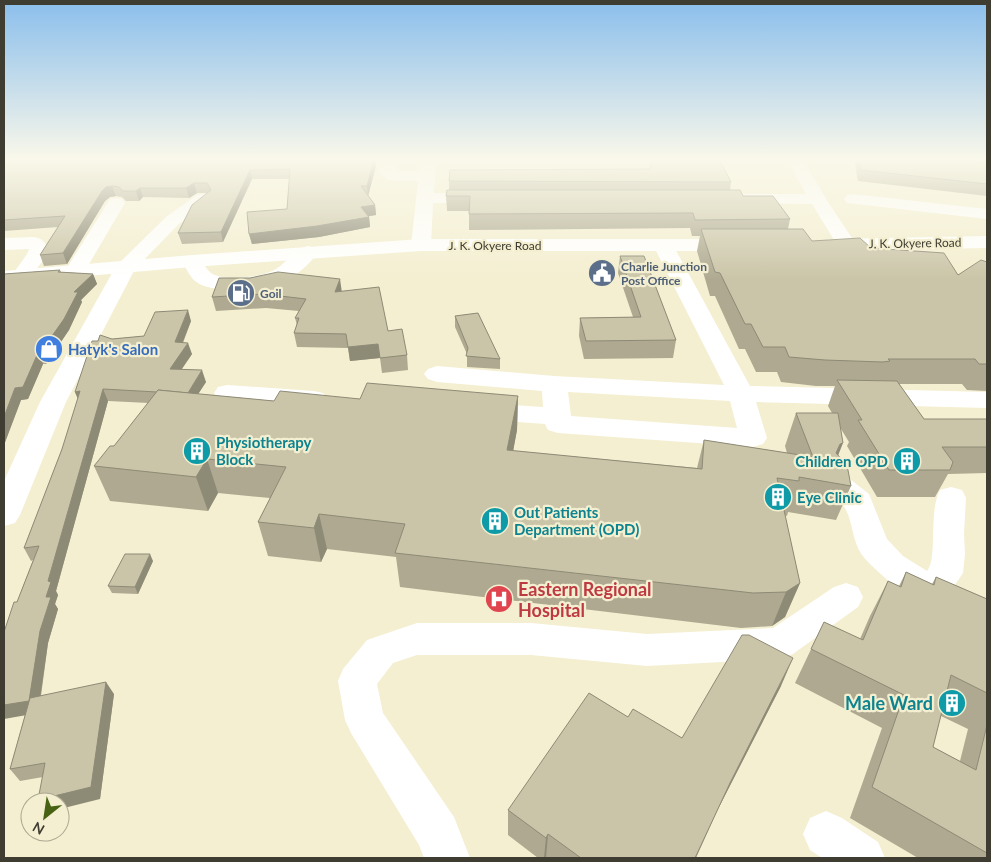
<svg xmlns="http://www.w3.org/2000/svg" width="991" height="862" font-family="Lato,sans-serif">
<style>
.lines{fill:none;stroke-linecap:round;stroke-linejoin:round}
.minor{fill:#fff;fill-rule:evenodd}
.major{fill:#fff;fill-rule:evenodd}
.wall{fill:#aea990;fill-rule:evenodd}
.shaded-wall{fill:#8d8a76}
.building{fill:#cac5a8;stroke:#8d8a76}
.labels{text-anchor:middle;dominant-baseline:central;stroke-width:4.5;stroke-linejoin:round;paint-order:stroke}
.far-street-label{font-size:12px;fill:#3f3d31;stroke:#f4efd1}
.far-service-label{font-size:12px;font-weight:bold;fill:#4e5e75;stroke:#f4efd1;text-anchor:start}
.shop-label{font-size:15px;font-weight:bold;fill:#366cbe;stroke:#f4efd1;text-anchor:start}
.culture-label{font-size:15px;font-weight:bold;fill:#0d838f;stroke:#f4efd1;text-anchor:start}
.near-health-label{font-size:18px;font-weight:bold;fill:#be3a42;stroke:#f4efd1;text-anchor:start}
.near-culture-label{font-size:18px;font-weight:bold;fill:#0d838f;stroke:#f4efd1;text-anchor:end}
</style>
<rect width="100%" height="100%" fill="#f4efd1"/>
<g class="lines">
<g class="minor">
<path d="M380 159H396V171H419L420 159H436L434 193H485L491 194 494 198 491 202 485 203H433L431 245 428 249 421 251 414 249 411 245 418 181H393L387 179 380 173Z"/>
<path d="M787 159H803L826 199 856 244 853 248 846 250 839 248 812 204 732 203 729 199 732 195 738 194H806Z"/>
<path d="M203 194 209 195 212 199 209 203 179 224 135 269 66 402 20 515 15 523 4 526V481L40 402 116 266 167 216 197 195Z"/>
<path d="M853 194 987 209V219L847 203 844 199 847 195Z"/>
<path d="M116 198 122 199 125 203 85 271 82 275 75 277 68 275 65 271 110 199Z"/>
<path d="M34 237 41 239 49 247 47 255 29 279 22 281 15 279 12 275 27 254 29 249 4 250V238Z"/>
<path d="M663 239 670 241 673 245 750 386 987 392V408L756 402 767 438 763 444 753 447 558 433 548 430 545 424 479 419 470 417 466 411 470 405 479 403 543 407 542 391 437 382 428 379 424 374 428 369 437 366 554 376 724 385 653 245 656 241ZM568 392 730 401 737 428 571 416Z"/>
<path d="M308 246 315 248 318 252C311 263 297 275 286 281 267 291 212 295 195 281 189 276 186 267 182 261L185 257 192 255 199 257C203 262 206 269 211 273 224 282 264 277 276 269 287 262 295 249 308 246Z"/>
<path d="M227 385 314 391 323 393 327 399 323 405 314 407 218 399 214 393 218 387Z"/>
<path d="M839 476 850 479 869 494 887 539 903 556 927 571C938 559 928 512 940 490L951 487 962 490 966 498 964 534 965 554 963 573 953 588 987 609V641C956 632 882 581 862 555 852 541 853 522 845 508 840 500 829 495 824 486L828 479Z"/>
<path d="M846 583 858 587 863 597 858 607 793 654 780 659 647 666 531 655H417L393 663 377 684 383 713 454 817 470 858H424L419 845 351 733 345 720 338 681 343 669 367 640 417 623H531L647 634 773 628 834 587Z"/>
<path d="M826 811 842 818 878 842 885 858H822L810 850 803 834 810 818Z"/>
</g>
<g class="major">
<path d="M987 236V248L829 251 822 249 819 245 822 241 829 239Z"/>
<path d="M421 239H736L743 241 746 245 743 249 736 251H421L192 267 4 283V271L192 255Z"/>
</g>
</g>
<g class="wall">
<path d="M4 159 376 166 368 196 375 205 376 215 369 216 370 227 319 237 252 244 249 234 287 209 290 179H252L223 242 182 244 178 233 207 193H197L189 198 143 197 139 201H126L122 197 116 196 110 197 105 201 67 264 44 266 40 255 58 227 4 231Z"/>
<path d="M651 159H721L720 161 731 182 730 190 790 219 788 229 812 241 871 248 958 275 987 262V391L967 390 962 384H899L924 419H987V473L948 474 935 497H877L847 446 849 442 841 429 838 456 851 486 836 520 788 512 787 516 785 515 800 583 785 617 772 626 741 628 400 587 396 557 327 549 321 562 268 556 258 522 270 498 218 493 208 511 110 501 94 466 114 446 149 403 108 401 56 591 58 595 55 604 58 609 48 643 41 696 114 694 100 799 43 777 20 781 10 769 25 715 17 602 33 560 31 561 24 548 62 449 78 399 75 392 112 339 144 336 191 321 183 343 192 354 182 369 206 382 198 394 274 401 360 399 518 396 517 430 513 451 697 468 704 440 787 453 785 446 796 413H832L828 406 835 386H816L781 382 777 372H756L745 349H739L715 296H710L697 251 700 236H692L690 228 469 230V211H447L446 196 449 190V181L650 169Z"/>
<path d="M850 159H967L987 164V196L858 181 854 160Z"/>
<path d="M971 159H987V164Z"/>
<path d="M620 256 676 340 673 358 584 359 579 336 580 318 633 317 618 273Z"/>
<path d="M60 270 61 272 93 274 97 284 81 300 82 302 69 330 46 364H43L28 399 21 400 4 445V274Z"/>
<path d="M341 291 388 331 407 355 408 370 382 373 380 358 350 361 348 348 297 347 294 333 297 325 295 318 299 311 266 308 216 311 212 297Z"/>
<path d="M455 316 500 359V369L467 367V354L455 327Z"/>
<path d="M153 561 138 594 112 593 108 586Z"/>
<path d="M906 572 932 584 936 577 987 599V858H918L850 818 882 728 795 683 824 622 860 639 870 616 888 581 899 586ZM941 716 968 729 960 761 933 747Z"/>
<path d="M781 686 718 809 696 858H538L508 835V810L628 717 682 738Z"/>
</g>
<g class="shaded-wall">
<path d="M374 159H375L376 166 368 196 367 186Z"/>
<path d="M250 170 252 179 223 242 221 232Z"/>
<path d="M194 183 197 193 189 198 186 188Z"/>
<path d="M112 186 116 196 110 197 105 201 67 264 63 253 102 191 106 187Z"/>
<path d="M140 188 143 197 139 201 136 191Z"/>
<path d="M375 205 376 215 363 217 361 207Z"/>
<path d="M369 217 370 227 319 237 252 244 249 234Z"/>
<path d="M93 274 97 284 81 300 82 302 69 330 46 364 40 353 74 292Z"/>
<path d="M340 279 342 293 335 292Z"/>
<path d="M188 310 191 321 178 354 175 342Z"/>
<path d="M188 343 192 354 174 380 170 369Z"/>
<path d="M378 344 380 358 350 361 348 347Z"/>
<path d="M38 353 43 364 28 399 21 400 4 445V417L15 388Z"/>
<path d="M202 370 206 382 191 405 188 393Z"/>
<path d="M103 389 108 401 56 591 58 595 55 604 58 609 48 643 38 713 4 719V705L40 631 48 581Z"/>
<path d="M80 391V404L75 392Z"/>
<path d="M518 396 517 430 507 484V450Z"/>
<path d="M843 443 830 476 825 481 840 444Z"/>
<path d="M207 459 218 493 208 511 196 477Z"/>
<path d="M319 514 327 549 321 562 314 528Z"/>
<path d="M150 554 153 561 138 594 135 587Z"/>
<path d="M800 583 785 617 772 626 786 592Z"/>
<path d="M793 658 781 686 718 809 695 858 730 783Z"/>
<path d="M106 682 114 694 100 799 60 809V802H40L38 800Z"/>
<path d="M548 834 546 858H544L546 838Z"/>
</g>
<g class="building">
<path d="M4 159H374L367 186H361L375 205 361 207 369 217 317 226 249 234 247 212 287 209 290 169 250 170 221 232 178 233 192 205 211 190 207 183H194L186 188H140L136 191H123L119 187 112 186 106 187 102 191 63 253 40 255 65 216 4 220Z"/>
<path d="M651 159H719L731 182 449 181 450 170 650 169Z"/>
<path d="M859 159H967L987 164V184L861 170Z"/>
<path d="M447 190H740L743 196H773L790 219 695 220 693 213 469 214 470 196H446Z"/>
<path d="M701 229H803L812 241 860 238 871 248 944 253 958 275 981 260 987 262V364H979L975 359H888L890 361 883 362 825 360 789 357 785 347H763L751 324H745L720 273 715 272Z"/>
<path d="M620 256H644L676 340 586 341 580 318 641 317Z"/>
<path d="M60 270 58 272 93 274 74 292H78L64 319 40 353H38L23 387 15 388 4 417V274Z"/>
<path d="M278 272 340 279 335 292 379 287 388 331 402 329 407 355 380 358 378 344 348 347 346 334 294 333 299 318H295L306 299 263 294 212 297 219 278H250Z"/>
<path d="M188 310 175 342 188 343 170 369 202 370 188 393 158 390 157 392 103 389 48 581 51 582 46 597H51L40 631 29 701 4 705V632L14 602H17L39 546 24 548 62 449 80 391 75 392 92 341H98L100 335 112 339 144 336 155 312Z"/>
<path d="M478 313 500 359 466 356 468 348 455 316Z"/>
<path d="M837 380 897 381 924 419H987V447H942L953 462 950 470H889L858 420H862Z"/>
<path d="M367 383 518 396 507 450 702 469 704 440 813 457 796 413H838L843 443 840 444 836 453 847 465 851 486 799 477V481L777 478 800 583 786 592 753 593 395 553 405 524 319 514 314 528 258 522 286 467 207 459 196 477 94 466 110 446H114L158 390 274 401 280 391 360 399Z"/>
<path d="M125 554H150L135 587 108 586Z"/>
<path d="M906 572 934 585 936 577 987 599V693L951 675 933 747 976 770 987 725V853L872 787 904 695 811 649 824 622 863 640 888 581 901 587Z"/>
<path d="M742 635H749L793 658 730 783 695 858H581L548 834 546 838 508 810 589 693 628 717 633 709 682 738Z"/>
<path d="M106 682 91 787 38 800 45 763 10 769 30 698Z"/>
</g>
<linearGradient id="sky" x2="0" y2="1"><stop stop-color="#8abeec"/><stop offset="0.57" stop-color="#faf8ea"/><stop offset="1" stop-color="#faf8ea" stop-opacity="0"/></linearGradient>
<rect width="991" height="280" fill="url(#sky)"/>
<defs>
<symbol id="civic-disc" viewBox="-11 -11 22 22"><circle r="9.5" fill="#5c6f8a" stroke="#f4efd1"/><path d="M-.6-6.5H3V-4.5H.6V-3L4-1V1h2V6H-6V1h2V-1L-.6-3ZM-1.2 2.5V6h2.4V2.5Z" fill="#fff"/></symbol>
<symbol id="fuel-disc" viewBox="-11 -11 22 22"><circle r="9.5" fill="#5c6f8a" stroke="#f4efd1"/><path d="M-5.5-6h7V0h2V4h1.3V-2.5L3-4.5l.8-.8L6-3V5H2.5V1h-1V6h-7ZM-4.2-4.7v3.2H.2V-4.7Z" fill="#fff"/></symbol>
<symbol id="shop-disc" viewBox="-11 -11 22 22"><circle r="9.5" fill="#3f7fe0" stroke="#f4efd1"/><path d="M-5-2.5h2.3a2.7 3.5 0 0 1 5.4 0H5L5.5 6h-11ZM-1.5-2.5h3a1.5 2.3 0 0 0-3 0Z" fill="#fff"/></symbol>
<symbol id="building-disc" viewBox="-11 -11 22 22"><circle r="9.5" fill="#0f9aa8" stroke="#f4efd1"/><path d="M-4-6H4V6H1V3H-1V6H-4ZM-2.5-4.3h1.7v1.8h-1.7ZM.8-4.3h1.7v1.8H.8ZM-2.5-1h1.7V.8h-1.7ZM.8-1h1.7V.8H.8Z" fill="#fff"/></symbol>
<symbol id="hospital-disc" viewBox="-11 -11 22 22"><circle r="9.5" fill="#e0444e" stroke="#f4efd1"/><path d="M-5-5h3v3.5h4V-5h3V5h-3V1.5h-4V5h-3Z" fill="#fff"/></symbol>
</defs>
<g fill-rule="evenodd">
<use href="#civic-disc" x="586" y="257" width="32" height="32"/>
<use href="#fuel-disc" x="225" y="277" width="32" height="32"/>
<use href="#shop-disc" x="33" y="333" width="32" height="32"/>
<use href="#building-disc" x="181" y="435" width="32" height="32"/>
<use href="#building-disc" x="891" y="445" width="32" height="32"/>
<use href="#building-disc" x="762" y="481" width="32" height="32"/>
<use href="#building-disc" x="479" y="505" width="32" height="32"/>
<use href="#hospital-disc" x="483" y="583" width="32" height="32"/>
<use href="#building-disc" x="936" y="687" width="32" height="32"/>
</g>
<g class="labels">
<g class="far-street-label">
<text transform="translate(915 243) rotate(-1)">J. K. Okyere Road</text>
<text x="495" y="245">J. K. Okyere Road</text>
</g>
<g class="far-service-label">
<text x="621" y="266">Charlie Junction<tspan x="621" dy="14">Post Office</tspan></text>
<text x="260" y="293">Goil</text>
</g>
<g class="shop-label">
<text x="68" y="349">Hatyk's Salon</text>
</g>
<g class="culture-label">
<text x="216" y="442">Physiotherapy<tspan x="216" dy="17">Block</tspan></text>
<text x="888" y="461" text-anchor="end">Children OPD</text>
<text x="797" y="497">Eye Clinic</text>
<text x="514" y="512">Out Patients<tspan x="514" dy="17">Department (OPD)</tspan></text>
</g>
<g class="near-health-label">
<text x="518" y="589">Eastern Regional<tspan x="518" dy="21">Hospital</tspan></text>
</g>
<g class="near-culture-label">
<text x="933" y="703">Male Ward</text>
</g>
</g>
<rect width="991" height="862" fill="none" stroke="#3f3d31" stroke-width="10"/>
<g transform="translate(45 817) rotate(210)"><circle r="24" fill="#f4efd1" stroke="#aca891"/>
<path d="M0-4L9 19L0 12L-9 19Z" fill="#476212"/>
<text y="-8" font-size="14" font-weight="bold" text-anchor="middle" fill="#3f3d31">N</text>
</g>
</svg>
